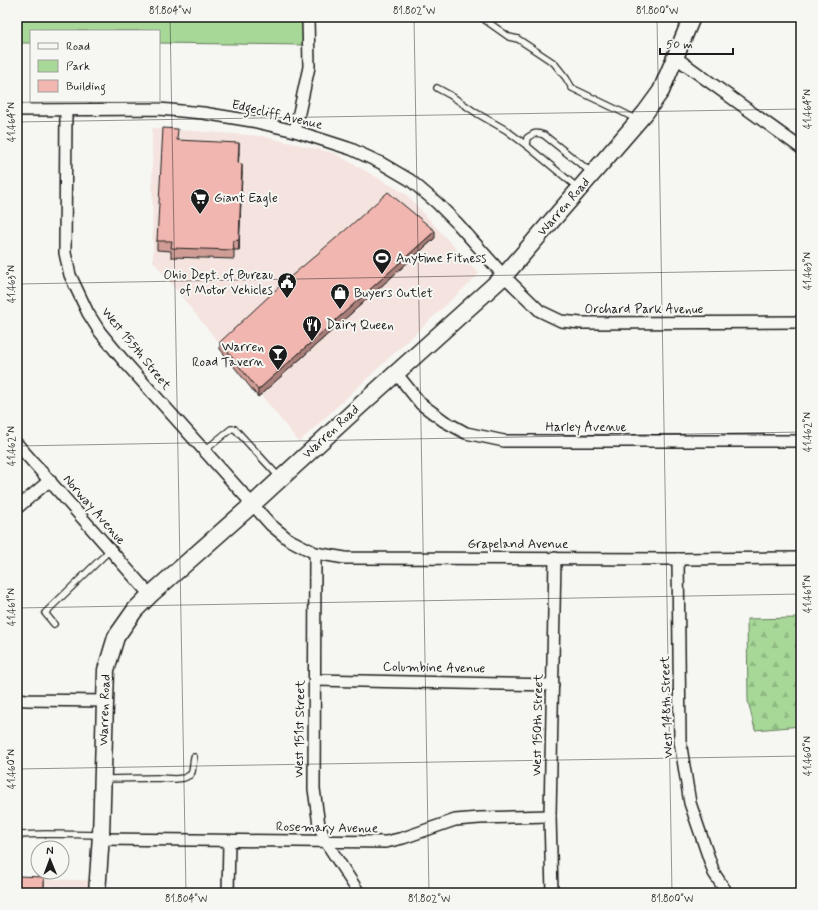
<svg xmlns="http://www.w3.org/2000/svg" width="818" height="910" font-family="Mynerve,sans-serif">
<style>
.built{fill:#f4e3de}
.forest{fill:url(#forest-firs);stroke:#627a5a}
.park{fill:#a7d898;stroke:#627a5a}
.lines{fill:none;stroke-linecap:round;stroke-linejoin:round}
.service-casing{stroke:#1c1c1c;stroke-width:8}
.minor-casing{stroke:#1c1c1c;stroke-width:14}
.secondary-casing{stroke:#1c1c1c;stroke-width:19}
.service{stroke:#f6f6f2;stroke-width:5.5}
.minor{stroke:#f6f6f2;stroke-width:11}
.secondary{stroke:#f6f6f2;stroke-width:16}
.wall{fill:#cf9d96;stroke:#1c1c1c}
.shaded-wall{fill:#a97f7a;stroke:#1c1c1c}
.building{fill:#f1b6af;stroke:#1c1c1c}
.ticks{fill:none;stroke:#1c1c1c;stroke-width:1;stroke-opacity:0.45}
.labels{text-anchor:middle;dominant-baseline:central;stroke-width:4;stroke-linejoin:round;paint-order:stroke}
.street-label{font-size:13px;fill:#1c1c1c;stroke:#f6f6f2}
.poi-label{font-size:13px;fill:#1c1c1c;stroke:#f6f6f2;text-anchor:start}
.neatline{fill:none;stroke:#1c1c1c;stroke-width:1.5}
.ticks-label{font-size:10px;text-anchor:middle;fill:#1c1c1c}
</style>
<defs>
<pattern id="forest-firs" width="22" height="20" patternUnits="userSpaceOnUse"><rect width="22" height="20" fill="#a7d898"/><path d="M5 1l3.5 6h-7zM16 11l3.5 6h-7z" fill="#8fb982"/></pattern>
</defs>
<rect width="100%" height="100%" fill="#f6f6f2"/>
<filter id="ink" filterUnits="userSpaceOnUse"><feTurbulence type="fractalNoise" baseFrequency=".025" numOctaves="2"/><feDisplacementMap in="SourceGraphic" scale="8" xChannelSelector="R" yChannelSelector="G"/><feConvolveMatrix kernelMatrix="1 2 1 2 8 2 1 2 1" color-interpolation-filters="sRGB"/></filter>
<g filter="url(#ink)">
<g class="built">
<path d="M152 128 261 136 334 153 406 194 479 274 299 442 153 261Z"/>
<path d="M17 878 104 881 103 893H17Z"/>
</g>
<path class="forest" d="M801 618V726L755 730 748 701 747 619Z"/>
<path class="park" d="M17 17H304V45L159 43V31H31V43H17Z"/>
<g class="lines">
<defs>
<g id="service">
<path d="M485 17V20L509 37 518 39 554 63 566 78 572 88 620 111 630 116 636 121"/>
<path d="M437 88 450 95 478 114 506 130 526 145"/>
<path d="M578 188 526 145 527 138C534 133 535 132 544 135L592 173"/>
<path d="M204 451 226 433 231 429H235L280 478"/>
<path d="M54 624 45 613 111 549"/>
<path d="M105 779 157 778 175 779 184 778 190 775 192 772 194 757"/>
<path d="M17 835 46 834 101 835"/>
</g>
<g id="minor">
<path d="M675 57 801 148"/>
<path d="M17 110 159 109 203 113 252 121 295 131 351 149 381 163 410 180 437 203 457 223 504 276 540 311 561 321 581 323 801 322"/>
<path d="M66 110 65 253 70 275 88 313 100 332 123 360 271 525 288 539 315 553 345 558 678 559 801 558"/>
<path d="M295 131 309 67 308 17"/>
<path d="M396 373 421 404 444 421 466 433 504 441H801"/>
<path d="M17 444 150 595"/>
<path d="M17 508 50 480"/>
<path d="M315 553 314 789 319 825 326 842 359 893"/>
<path d="M678 559 680 741 690 803 714 873 727 893"/>
<path d="M315 680 553 685"/>
<path d="M17 699 27 700 105 701"/>
<path d="M101 839 386 842 403 838 455 820 480 818 550 816"/>
<path d="M228 893 229 841"/>
<path d="M552 893 550 816 555 558"/>
</g>
<path id="secondary" d="M97 893 101 835 106 670 116 637 135 610 150 595 253 504 364 402 504 276 645 113 661 91 692 17"/>
</defs>
<use href="#service" class="service-casing"/>
<use href="#minor" class="minor-casing"/>
<use href="#secondary" class="secondary-casing"/>
<use href="#service" class="service"/>
<use href="#minor" class="minor"/>
<use href="#secondary" class="secondary"/>
</g>
<g class="wall">
<path d="M178 140 239 153 238 163 242 173 239 250H234V259L171 257V251L157 250V241Z"/>
<path d="M435 238 258 397 220 349V342Z"/>
</g>
<g class="shaded-wall">
<path d="M239 143V153L238 172V163Z"/>
<path d="M242 164V173L239 250V240Z"/>
<path d="M435 231V238L258 397V390Z"/>
<path d="M44 877V893H37Z"/>
</g>
<g class="building">
<path d="M163 128 178 129 177 140 239 143 238 163 242 164 239 240 233 241 234 250 171 248 172 241H157Z"/>
<path d="M388 192 435 231 258 390 220 342 282 284 349 227Z"/>
<path d="M17 876 44 877V886L37 893H17Z"/>
</g>
</g>
<path class="ticks" d="M170 17 186 893M414 17 429 893M657 17 672 893M17 122 801 109M17 284 801 270M17 446 801 432M17 608 801 594M17 769 801 756"/>
<defs>
<symbol id="supermarket-pin" viewBox="-11 -11 22 30"><path d="M0 17L-7.5 6A9.5 9.5 0 1 1 7.5 6Z" fill="#1c1c1c" stroke="#f6f6f2"/><path d="M-6-5.5h2.5l.6 2H6L4.5 2H-2.5L-4.4-4H-6ZM-1.5 3.2a1.3 1.3 0 1 0 .1 0ZM3 3.2a1.3 1.3 0 1 0 .1 0Z" fill="#fff"/></symbol>
<symbol id="stadium-pin" viewBox="-11 -11 22 30"><path d="M0 17L-7.5 6A9.5 9.5 0 1 1 7.5 6Z" fill="#1c1c1c" stroke="#f6f6f2"/><path d="M0-5a6.5 5 0 1 0 0 10a6.5 5 0 1 0 0-10ZM-3.5-1.8h7v3.6h-7Z" fill="#fff"/></symbol>
<symbol id="civic-pin" viewBox="-11 -11 22 30"><path d="M0 17L-7.5 6A9.5 9.5 0 1 1 7.5 6Z" fill="#1c1c1c" stroke="#f6f6f2"/><path d="M-.6-6.5H3V-4.5H.6V-3L4-1V1h2V6H-6V1h2V-1L-.6-3ZM-1.2 2.5V6h2.4V2.5Z" fill="#fff"/></symbol>
<symbol id="shop-pin" viewBox="-11 -11 22 30"><path d="M0 17L-7.5 6A9.5 9.5 0 1 1 7.5 6Z" fill="#1c1c1c" stroke="#f6f6f2"/><path d="M-5-2.5h2.3a2.7 3.5 0 0 1 5.4 0H5L5.5 6h-11ZM-1.5-2.5h3a1.5 2.3 0 0 0-3 0Z" fill="#fff"/></symbol>
<symbol id="restaurant-pin" viewBox="-11 -11 22 30"><path d="M0 17L-7.5 6A9.5 9.5 0 1 1 7.5 6Z" fill="#1c1c1c" stroke="#f6f6f2"/><path d="M-5-6h1v4h1v-4h1v4h1v-4h1v5L-1.5 .5V6h-2V.5L-5-1ZM5-6V6H3V1.5H1.5Q1.5-4 5-6Z" fill="#fff"/></symbol>
<symbol id="bar-pin" viewBox="-11 -11 22 30"><path d="M0 17L-7.5 6A9.5 9.5 0 1 1 7.5 6Z" fill="#1c1c1c" stroke="#f6f6f2"/><path d="M-6-5H6L.8 .8V4.5H3.5V6h-7V4.5H-.8V.8Z" fill="#fff"/></symbol>
</defs>
<g fill-rule="evenodd">
<use href="#supermarket-pin" x="189" y="187" width="22" height="30"/>
<use href="#stadium-pin" x="371" y="247" width="22" height="30"/>
<use href="#civic-pin" x="276" y="271" width="22" height="30"/>
<use href="#shop-pin" x="329" y="282" width="22" height="30"/>
<use href="#restaurant-pin" x="301" y="314" width="22" height="30"/>
<use href="#bar-pin" x="267" y="343" width="22" height="30"/>
</g>
<g class="labels">
<g class="street-label">
<text transform="translate(277 115) rotate(13)">Edgecliff Avenue</text>
<text transform="translate(564 207) rotate(-49)">Warren Road</text>
<text x="644" y="309">Orchard Park Avenue</text>
<text transform="translate(136 349) rotate(51)">West 155th Street</text>
<text x="586" y="427">Harley Avenue</text>
<text transform="translate(331 432) rotate(-43)">Warren Road</text>
<text transform="translate(94 510) rotate(49)">Norway Avenue</text>
<text x="518" y="544">Grapeland Avenue</text>
<text transform="translate(434 668) rotate(1)">Columbine Avenue</text>
<text transform="translate(667 707) rotate(-92)">West 148th Street</text>
<text transform="translate(105 710) rotate(-88)">Warren Road</text>
<text transform="translate(538 725) rotate(-89)">West 150th Street</text>
<text transform="translate(300 729) rotate(-89)">West 151st Street</text>
<text transform="translate(327 828) rotate(1)">Rosemary Avenue</text>
</g>
<g class="poi-label">
<text x="214" y="198">Giant Eagle</text>
<text x="396" y="258">Anytime Fitness</text>
<text x="273" y="275" text-anchor="end">Ohio Dept. of Bureau<tspan x="273" dy="15">of Motor Vehicles</tspan></text>
<text x="354" y="293">Buyers Outlet</text>
<text x="326" y="325">Dairy Queen</text>
<text x="264" y="347" text-anchor="end">Warren<tspan x="264" dy="15">Road Tavern</tspan></text>
</g>
</g>
<rect width="818" height="910" fill="none" stroke="#f6f6f2" stroke-width="44"/>
<rect x="30" y="30" width="130" height="72" fill="#f6f6f2" stroke="#9f9f9c"/>
<rect x="38" y="43" width="20" height="6" fill="#f6f6f2" stroke="#9f9f9c"/>
<text x="66" y="50" font-size="12" fill="#1c1c1c">Road</text>
<rect x="38" y="60" width="20" height="12" fill="#a7d898" stroke="#9f9f9c"/>
<text x="66" y="70" font-size="12" fill="#1c1c1c">Park</text>
<rect x="38" y="80" width="20" height="12" fill="#f1b6af" stroke="#9f9f9c"/>
<text x="66" y="90" font-size="12" fill="#1c1c1c">Building</text>
<g transform="translate(50 860) rotate(359)"><circle r="19" fill="#f6f6f2" stroke="#9f9f9c"/>
<path d="M0-3L7 15L0 10L-7 15Z" fill="#1c1c1c"/>
<text y="-6" font-size="11" font-weight="bold" text-anchor="middle" fill="#1c1c1c">N</text>
</g>
<path d="M660 48v6h73v-6" fill="none" stroke="#1c1c1c" stroke-width="2"/>
<text x="666" y="48" font-size="12" fill="#1c1c1c" stroke="#f6f6f2" stroke-width="3" paint-order="stroke">50 m</text>
<rect x="22" y="22" width="774" height="866" class="neatline"/>
<g class="ticks-label">
<text x="170" y="14">81.804°W</text>
<text x="414" y="14">81.802°W</text>
<text x="657" y="14">81.800°W</text>
<text transform="translate(807 109) rotate(-90)" y="4">41.464°N</text>
<text transform="translate(11 122) rotate(-90)" y="4">41.464°N</text>
<text transform="translate(807 271) rotate(-90)" y="4">41.463°N</text>
<text transform="translate(11 284) rotate(-90)" y="4">41.463°N</text>
<text transform="translate(807 432) rotate(-90)" y="4">41.462°N</text>
<text transform="translate(11 446) rotate(-90)" y="4">41.462°N</text>
<text transform="translate(807 594) rotate(-90)" y="4">41.461°N</text>
<text transform="translate(11 607) rotate(-90)" y="4">41.461°N</text>
<text transform="translate(807 756) rotate(-90)" y="4">41.460°N</text>
<text transform="translate(11 769) rotate(-90)" y="4">41.460°N</text>
<text x="186" y="902">81.804°W</text>
<text x="429" y="902">81.802°W</text>
<text x="672" y="902">81.800°W</text>
</g>
</svg>
